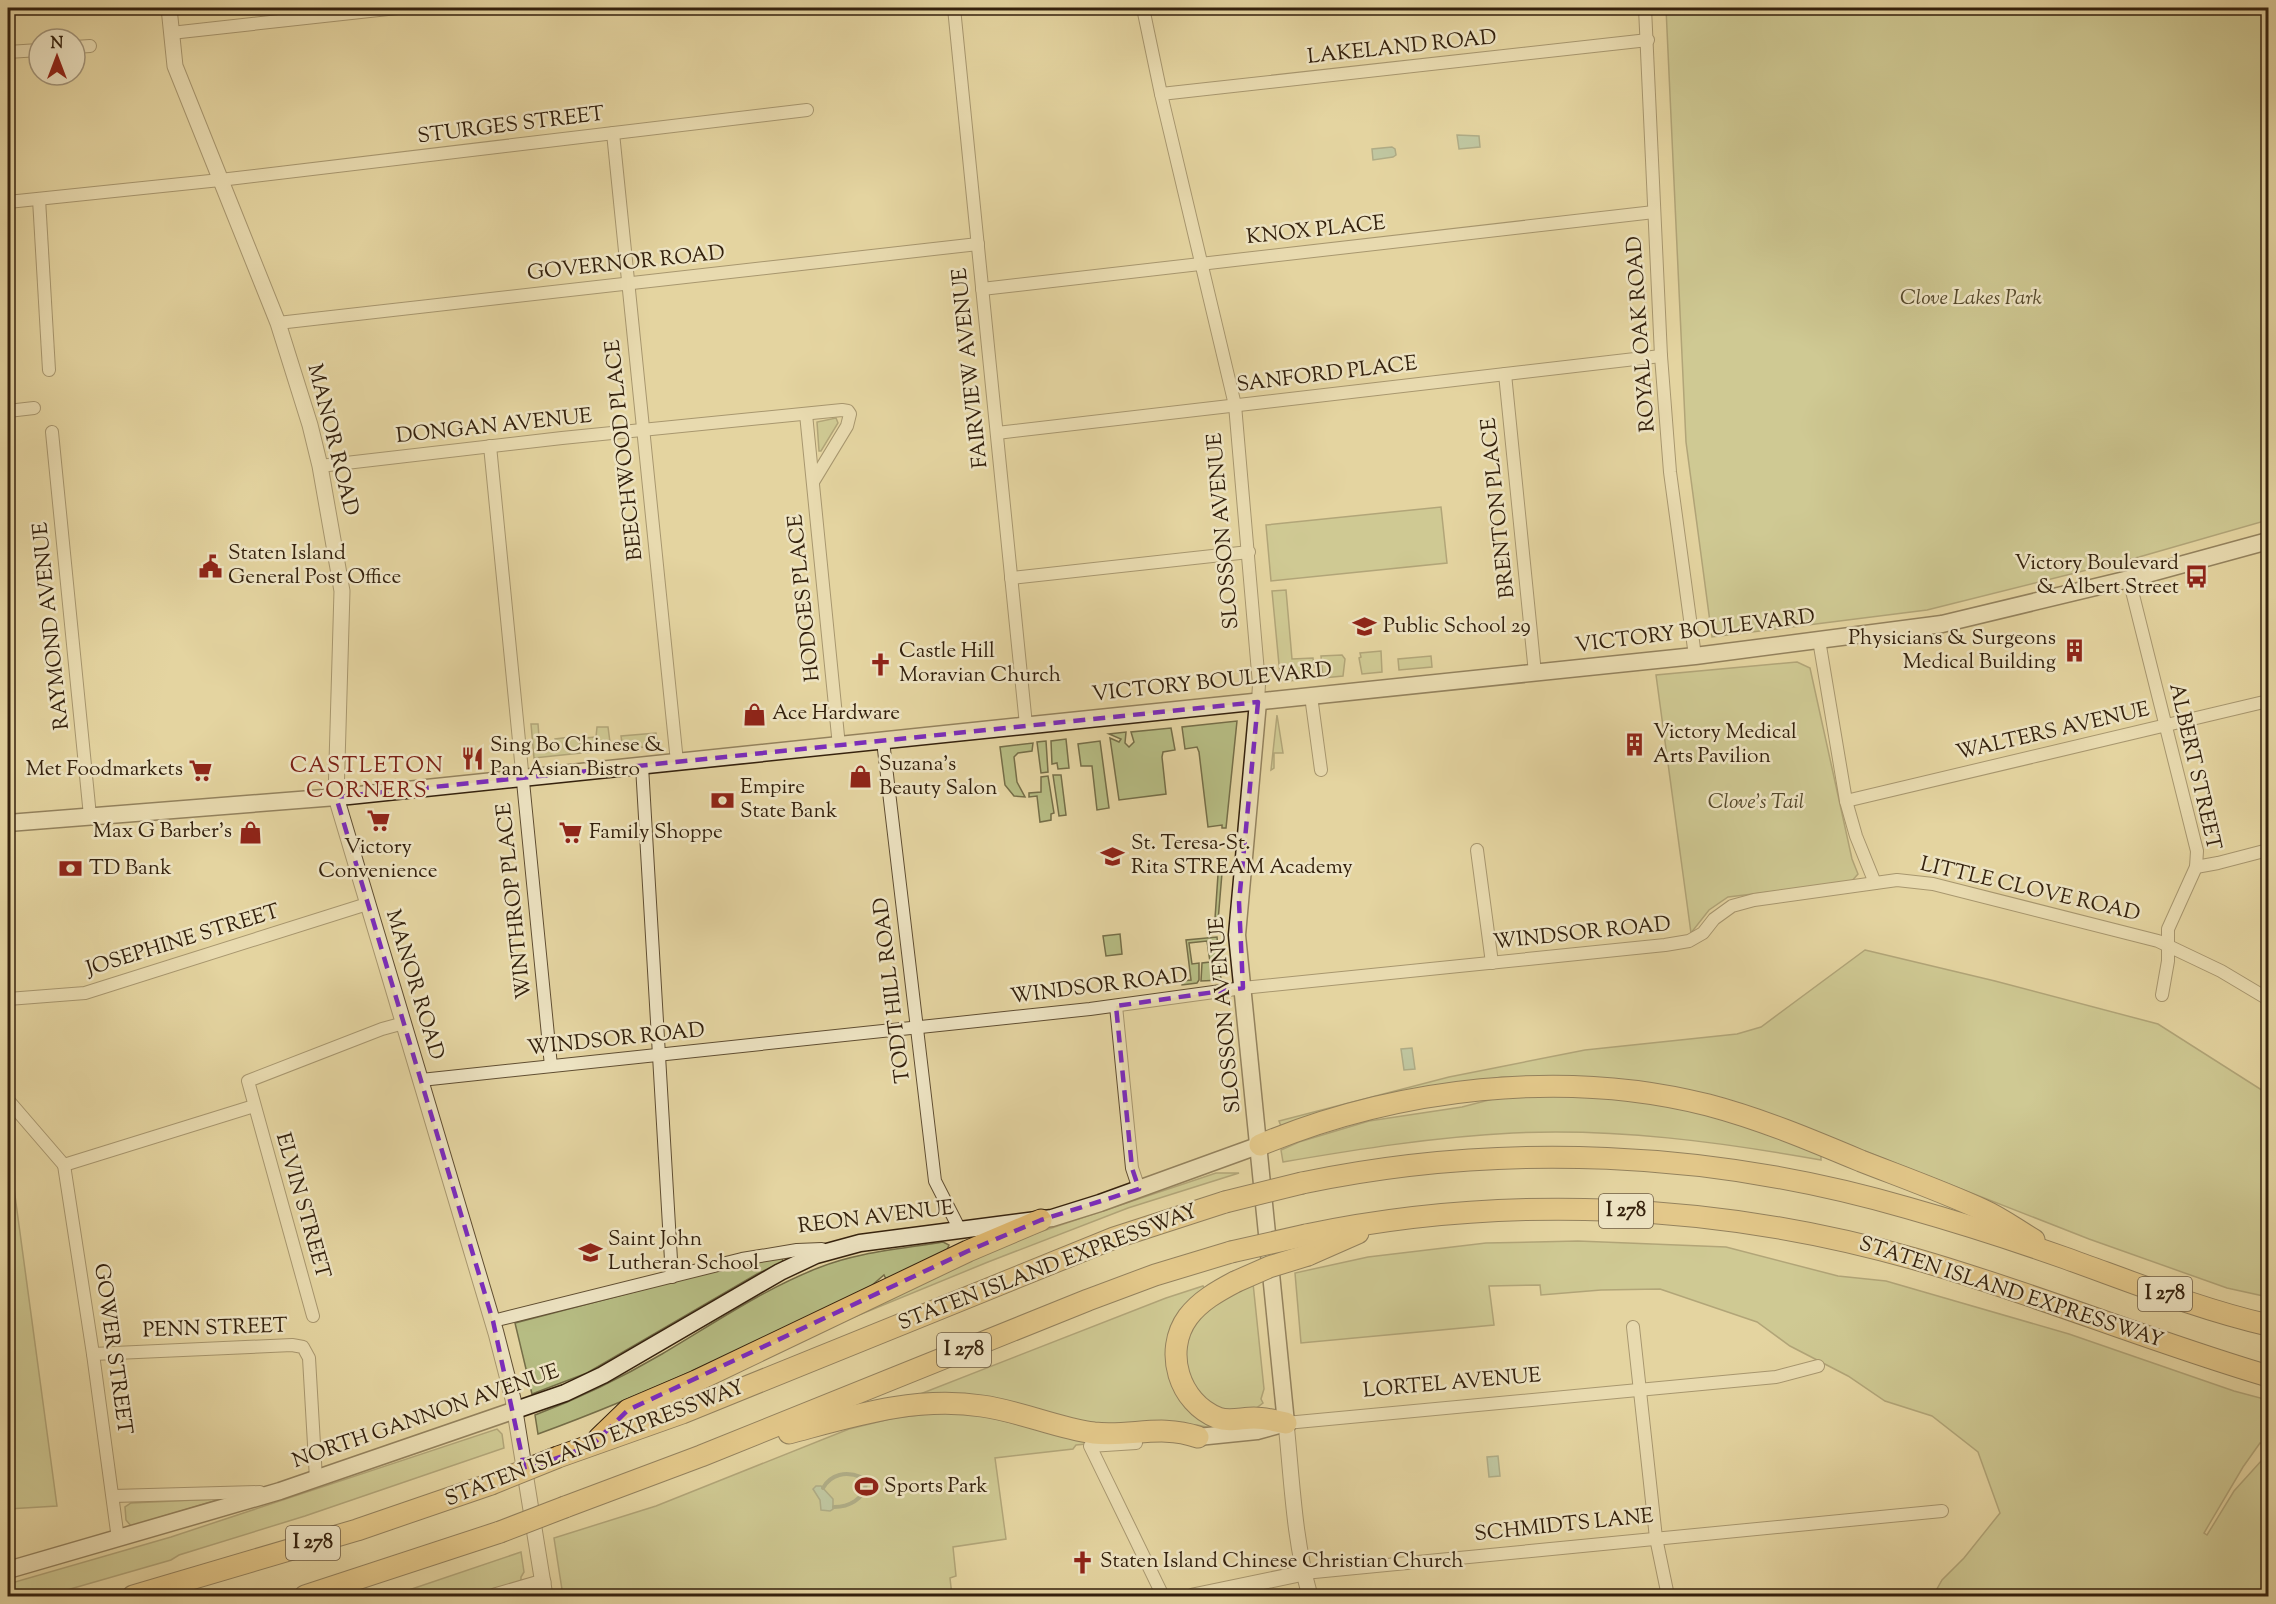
<svg xmlns="http://www.w3.org/2000/svg" width="2276" height="1604" font-family="'Sorts Mill Goudy',serif">
<style>
.green{fill:#b6bc83;stroke:#756e48;stroke-width:1.5}
.water{fill:#96b8a2;stroke:#6f7c66;stroke-width:1.5}
.lines{fill:none;stroke-linecap:round;stroke-linejoin:round}
.stream{stroke:#6f7c66;stroke-width:4}
.minor-casing{stroke:#604e32;stroke-width:14}
.tertiary-casing{stroke:#604e32;stroke-width:17}
.secondary-casing{stroke:#34210d;stroke-width:19}
.motorway-casing{stroke:#34210d;stroke-width:23}
.minor{stroke:#ede3c2;stroke-width:12}
.tertiary{stroke:#ede3c2;stroke-width:15}
.secondary{stroke:#ede3c2;stroke-width:16}
.motorway{stroke:#e2ba70;stroke-width:21}
.motorway-bridge-casing{stroke:#34210d;stroke-width:23;stroke-linecap:butt}
.motorway-bridge{stroke:#e2ba70;stroke-width:21}
.marked{fill:none;stroke:#7b2cbf;stroke-width:4.5;stroke-dasharray:12 8;stroke-linejoin:round}
.labels{text-anchor:middle;dominant-baseline:central;stroke-width:5;stroke-linejoin:round;paint-order:stroke}
.shield{fill:#ede3c2;stroke:#6c5b43;stroke-width:1.5}
.shield-label{font-size:20px;font-weight:bold;fill:#34210d}
.street-label{font-size:21px;fill:#34210d;stroke:#ede3c2}
.park-label{font-size:21px;font-style:italic;fill:#54482a;stroke:#ede3c2}
.poi-label{font-size:21px;fill:#34210d;stroke:#ede3c2;text-anchor:start}
.neighbourhood-label{font-size:22px;letter-spacing:1.5px;fill:#7a1f14;stroke:#ede3c2}
</style>
<rect width="100%" height="100%" fill="#e4d4a1"/>
<filter id="stains"><feTurbulence type="fractalNoise" baseFrequency=".00333" numOctaves="4"/><feColorMatrix values="0 0 0 0 .2 0 0 0 0 .09 0 0 0 0 .02 0 0 0 .5 -.17"/></filter>
<radialGradient id="worn" r=".72"><stop offset=".6" stop-color="#630" stop-opacity="0"/><stop offset="1" stop-color="#630" stop-opacity=".3"/></radialGradient>
<g class="green">
<path d="M1666 8H2268V520L2139 557 1927 610 1712 637 1686 442Z"/>
<path d="M836 418 838 423 821 451H819L817 422Z"/>
<path d="M1441 507 1447 563 1271 581 1266 525Z"/>
<path d="M1286 590 1292 659 1313 658 1314 667 1309 668V679L1288 681 1280 675 1272 591Z"/>
<path d="M1381 651 1382 672 1362 674 1359 658 1361 657 1360 653Z"/>
<path d="M1342 655 1345 659 1343 676 1323 678 1321 656Z"/>
<path d="M1431 656 1432 667 1399 670 1398 659Z"/>
<path d="M1797 662 1810 668 1852 859 1858 874 1851 882 1728 897 1709 910 1691 933 1656 675Z"/>
<path d="M1277 715 1283 753H1274V768L1271 770Z"/>
<path d="M1237 721 1226 828H1222V825L1208 827 1199 752 1197 747 1185 749 1182 727Z"/>
<path d="M531 724H538L540 749 556 747 555 739 579 736 581 753 534 758Z"/>
<path d="M597 727H608L611 750 586 753 585 738 596 737Z"/>
<path d="M1171 728 1175 750 1163 752 1162 757 1166 794 1119 800 1110 738 1119 742 1121 739 1109 734 1126 732 1125 743 1129 747 1134 742 1131 732Z"/>
<path d="M656 733 658 746 623 749 621 736Z"/>
<path d="M1066 739 1069 768 1058 769 1057 763 1052 764 1051 741Z"/>
<path d="M1046 741 1048 772 1041 773 1037 742Z"/>
<path d="M1100 741 1109 808 1097 810 1092 766H1081L1078 744Z"/>
<path d="M1033 743 1032 751 1018 753 1014 757 1017 782 1025 797 1014 796 1005 785 1000 747Z"/>
<path d="M1053 775H1061L1066 815 1059 816Z"/>
<path d="M1048 776 1054 813 1051 814V820L1040 822 1037 796 1029 797V793L1041 792V777Z"/>
<path d="M1219 860 1223 861 1217 933H1214Z"/>
<path d="M1120 934 1122 954 1106 956 1103 936Z"/>
<path d="M1217 937 1221 980 1201 981 1202 963 1210 962 1207 941 1189 943 1192 964 1199 963V980L1197 983 1182 985 1181 981 1191 980 1186 940Z"/>
<path d="M1865 950 1995 981 2158 1024 2268 1094V1297L2227 1288 2089 1239 1821 1134 1692 1091 1591 1077H1502L1385 1097 1281 1126 1279 1121 1449 1077 1585 1050 1737 1034 1761 1027Z"/>
<path d="M1512 1094H1593L1698 1110 1821 1151V1160C1720 1142 1616 1128 1513 1133 1435 1137 1359 1149 1283 1162L1281 1150 1299 1142 1369 1121 1462 1107Z"/>
<path d="M8 1144 57 1506 8 1509Z"/>
<path d="M1216 1173H1239L1128 1208 988 1262 815 1333 977 1253Z"/>
<path d="M1578 1241 1726 1247 1838 1276 1886 1281 2069 1334 2234 1391 2268 1400V1446L2260 1443 2243 1467 2204 1533 2207 1535 2234 1491 2262 1460H2268V1596H1933L1942 1580 1964 1558 2000 1513 1978 1452 1932 1416 1885 1401 1848 1376 1790 1346 1757 1322 1660 1289 1601 1290 1541 1295 1540 1285 1489 1286 1494 1325 1301 1343 1295 1273 1368 1257 1486 1243Z"/>
<path d="M943 1242 949 1245 947 1250 886 1279 884 1275 871 1286C762 1340 653 1392 538 1434L535 1415C580 1398 621 1378 662 1354 713 1324 762 1290 818 1268 857 1252 901 1249 943 1242Z"/>
<path d="M782 1258 783 1262 757 1274 587 1373 532 1394 515 1323 752 1261Z"/>
<path d="M1253 1283 1264 1389 1261 1399 1263 1403 1255 1409 1222 1411 1204 1399 1189 1378 1185 1351 1191 1328 1209 1307Z"/>
<path d="M1203 1286 1205 1289 1169 1356 1216 1429 1197 1425 1086 1427 915 1396 1166 1298Z"/>
<path d="M943 1412 981 1415 1016 1424 1096 1440 1162 1437 1076 1445 1073 1449 995 1458 1006 1539 953 1547 956 1576 950 1578 952 1596H563L554 1538 656 1506 849 1429 894 1418Z"/>
<path d="M497 1429 502 1434 504 1448 305 1516 179 1555 171 1560 46 1596H8V1584L171 1537Z"/>
<path d="M217 1499H221L131 1526 126 1520 125 1507 131 1503Z"/>
<path d="M521 1552 524 1572 521 1577V1581L475 1596H391Z"/>
</g>
<g class="water">
<path d="M1457 135 1479 136 1480 147 1459 149Z"/>
<path d="M1392 147 1395 149 1396 155 1393 157 1373 160 1372 149Z"/>
<path d="M1412 1048 1415 1069 1404 1070 1401 1049Z"/>
<path d="M1498 1456 1500 1476 1489 1477 1487 1457Z"/>
<path d="M816 1486H821L833 1499V1509L830 1511 821 1510 820 1500 813 1489Z"/>
</g>
<g class="lines">
<g class="stream">
<path d="M823 1488C831 1474 846 1471 861 1477"/>
<path d="M834 1507C849 1507 864 1499 866 1484"/>
</g>
<defs>
<g id="minor">
<path d="M954 8 1026 725"/>
<path d="M1143 8 1161 94 1235 405 1259 684 1258 702"/>
<path d="M1645 8 1661 356 1670 472 1695 656"/>
<path d="M171 33 397 8"/>
<path d="M75 47 90 46"/>
<path d="M8 52 39 50"/>
<path d="M1161 94 1648 40"/>
<path d="M613 133 677 762"/>
<path d="M39 199 49 370"/>
<path d="M8 202 220 180 807 110"/>
<path d="M982 289 1654 212"/>
<path d="M278 323 978 244"/>
<path d="M1505 374 1535 673"/>
<path d="M8 411 34 408"/>
<path d="M806 414 839 746"/>
<path d="M52 432 90 816"/>
<path d="M997 433 1661 356"/>
<path d="M490 446 551 1066"/>
<path d="M320 466 562 438 842 410 848 411 850 414 847 426 813 482"/>
<path d="M1011 578 1249 552"/>
<path d="M2129 579 2197 851 2196 867 2168 929V961L2162 995"/>
<path d="M1819 640 1846 801 1856 836 1875 883"/>
<path d="M1311 696 1321 770"/>
<path d="M883 741 935 1181 960 1230"/>
<path d="M642 766 672 1277"/>
<path d="M1846 801 2268 701"/>
<path d="M1477 850 1492 963"/>
<path d="M2196 867 2218 863 2268 850"/>
<path d="M8 999 85 993 367 904"/>
<path d="M1116 1006 1132 1168 1139 1189"/>
<path d="M421 1080 1090 1009 1243 988 1665 945 1689 941 1703 933 1714 919 1732 906 1754 900 1897 880 1933 884 2158 941 2221 971 2268 999"/>
<path d="M8 1100 64 1165"/>
<path d="M64 1165 93 1354 118 1539"/>
<path d="M64 1165 254 1106"/>
<path d="M313 1316 248 1081 382 1029 404 1023"/>
<path d="M493 1321 742 1259 797 1250 822 1249"/>
<path d="M1633 1327 1656 1538 1668 1596"/>
<path d="M93 1354 292 1345 303 1347 309 1358 316 1479"/>
<path d="M1286 1423 1776 1377 1818 1366"/>
<path d="M1136 1443 1090 1446 1163 1596"/>
<path d="M113 1496 260 1492"/>
<path d="M1304 1573 1942 1511"/>
</g>
<g id="tertiary">
<path d="M169 8 175 66 278 323 310 425 320 466 342 591 336 797 496 1333 513 1399 545 1596"/>
<path d="M1286 1423C1292 1481 1294 1540 1310 1596"/>
<path d="M495 1596 543 1582"/>
<path d="M1193 1596 1304 1573"/>
</g>
<g id="secondary">
<path d="M8 823 349 796 1695 656 1942 624 2129 579 2268 541"/>
<path d="M1198 1437 1257 1431 1286 1423 1237 935 1258 702"/>
<path d="M8 1570 280 1491 565 1393 603 1375 780 1272 816 1255 860 1243 1052 1218 1100 1203 1260 1145"/>
</g>
<g id="motorway">
<path d="M1260 1145C1397 1088 1563 1068 1708 1105 1761 1119 1811 1140 1861 1161 1902 1177 1944 1192 1983 1210 2001 1218 2017 1230 2034 1240"/>
<path d="M1302 1183C1502 1141 1713 1151 1908 1208 1961 1223 2014 1240 2065 1258 2132 1282 2199 1309 2268 1325"/>
<path d="M1306 1235C1506 1193 1719 1203 1915 1259 2034 1293 2149 1341 2268 1376"/>
<path d="M1308 1255 1358 1233"/>
<path d="M1235 1282C1218 1291 1200 1301 1188 1317 1163 1351 1179 1403 1218 1418 1229 1422 1242 1418 1254 1418 1265 1418 1276 1421 1286 1423"/>
<path d="M789 1433C853 1416 915 1396 982 1406 1020 1411 1056 1428 1094 1433 1132 1437 1160 1424 1198 1437"/>
<path d="M599 1438 628 1410 696 1381 968 1251 1041 1220"/>
<path d="M558 1457 682 1413 1114 1238 1225 1202"/>
<path d="M565 1507 701 1456 1088 1300 1155 1275 1231 1252"/>
<path d="M133 1596 357 1530 491 1484"/>
<path d="M305 1596 500 1532"/>
</g>
</defs>
<use href="#minor" class="minor-casing"/>
<use href="#tertiary" class="tertiary-casing"/>
<use href="#secondary" class="secondary-casing"/>
<use href="#motorway" class="motorway-casing"/>
<use href="#minor" class="minor"/>
<use href="#tertiary" class="tertiary"/>
<use href="#secondary" class="secondary"/>
<use href="#motorway" class="motorway"/>
<defs>
<g id="motorway-bridge">
<path d="M1225 1202 1302 1183"/>
<path d="M1231 1252 1306 1235"/>
<path d="M1235 1282 1269 1267 1308 1255"/>
<path d="M491 1484 558 1457"/>
<path d="M500 1532 565 1507"/>
</g>
</defs>
<use href="#motorway-bridge" class="motorway-bridge-casing"/>
<use href="#motorway-bridge" class="motorway-bridge"/>
</g>
<path d="M0 0H2276V1604H0ZM1258 702 1239 902 1243 988 1116 1006 1132 1168 1139 1189 1041 1220 968 1251 628 1410 592 1445 525 1470 493 1321 336 797Z" fill="#e4d4a1" fill-opacity=".55" fill-rule="evenodd"/>
<path class="marked" d="M1258 702 1239 902 1243 988 1116 1006 1132 1168 1139 1189 1041 1220 968 1251 628 1410 592 1445 525 1470 493 1321 336 797Z"/>
<defs>
<symbol id="civic-bare" viewBox="-9 -9 18 18"><path d="M-.6-6.5H3V-4.5H.6V-3L4-1V1h2V6H-6V1h2V-1L-.6-3ZM-1.2 2.5V6h2.4V2.5Z" fill="#8f2418" stroke="#ede3c2" stroke-width="2.5" paint-order="stroke"/></symbol>
<symbol id="bus-bare" viewBox="-9 -9 18 18"><path d="M-5-6H5V4H4V6H2V4H-2V6H-4V4H-5ZM-3.5-4V0h7V-4ZM-3.5 1.2v1.5H-2V1.2ZM2 1.2v1.5H3.5V1.2Z" fill="#8f2418" stroke="#ede3c2" stroke-width="2.5" paint-order="stroke"/></symbol>
<symbol id="school-bare" viewBox="-9 -9 18 18"><path d="M0-5L7-2L0 1L-7-2ZM-4 1L0 2.5L4 1V4Q0 6-4 4Z" fill="#8f2418" stroke="#ede3c2" stroke-width="2.5" paint-order="stroke"/></symbol>
<symbol id="building-bare" viewBox="-9 -9 18 18"><path d="M-4-6H4V6H1V3H-1V6H-4ZM-2.5-4.3h1.7v1.8h-1.7ZM.8-4.3h1.7v1.8H.8ZM-2.5-1h1.7V.8h-1.7ZM.8-1h1.7V.8H.8Z" fill="#8f2418" stroke="#ede3c2" stroke-width="2.5" paint-order="stroke"/></symbol>
<symbol id="church-bare" viewBox="-9 -9 18 18"><path d="M-1.2-6h2.4v3.5h3.3v2.4h-3.3V6h-2.4V-.1h-3.3v-2.4h3.3Z" fill="#8f2418" stroke="#ede3c2" stroke-width="2.5" paint-order="stroke"/></symbol>
<symbol id="shop-bare" viewBox="-9 -9 18 18"><path d="M-5-2.5h2.3a2.7 3.5 0 0 1 5.4 0H5L5.5 6h-11ZM-1.5-2.5h3a1.5 2.3 0 0 0-3 0Z" fill="#8f2418" stroke="#ede3c2" stroke-width="2.5" paint-order="stroke"/></symbol>
<symbol id="restaurant-bare" viewBox="-9 -9 18 18"><path d="M-5-6h1v4h1v-4h1v4h1v-4h1v5L-1.5 .5V6h-2V.5L-5-1ZM5-6V6H3V1.5H1.5Q1.5-4 5-6Z" fill="#8f2418" stroke="#ede3c2" stroke-width="2.5" paint-order="stroke"/></symbol>
<symbol id="supermarket-bare" viewBox="-9 -9 18 18"><path d="M-6-5.5h2.5l.6 2H6L4.5 2H-2.5L-4.4-4H-6ZM-1.5 3.2a1.3 1.3 0 1 0 .1 0ZM3 3.2a1.3 1.3 0 1 0 .1 0Z" fill="#8f2418" stroke="#ede3c2" stroke-width="2.5" paint-order="stroke"/></symbol>
<symbol id="bank-bare" viewBox="-9 -9 18 18"><path d="M-6-4H6V4H-6ZM0-2.3a2.3 2.3 0 1 0 0 4.6a2.3 2.3 0 1 0 0-4.6Z" fill="#8f2418" stroke="#ede3c2" stroke-width="2.5" paint-order="stroke"/></symbol>
<symbol id="stadium-bare" viewBox="-9 -9 18 18"><path d="M0-5a6.5 5 0 1 0 0 10a6.5 5 0 1 0 0-10ZM-3.5-1.8h7v3.6h-7Z" fill="#8f2418" stroke="#ede3c2" stroke-width="2.5" paint-order="stroke"/></symbol>
</defs>
<g fill-rule="evenodd">
<use href="#civic-bare" x="194" y="550" width="33" height="33"/>
<use href="#bus-bare" x="2180" y="560" width="33" height="33"/>
<use href="#school-bare" x="1348" y="610" width="33" height="33"/>
<use href="#building-bare" x="2058" y="634" width="33" height="33"/>
<use href="#church-bare" x="864" y="648" width="33" height="33"/>
<use href="#shop-bare" x="738" y="698" width="33" height="33"/>
<use href="#building-bare" x="1618" y="728" width="33" height="33"/>
<use href="#restaurant-bare" x="456" y="742" width="33" height="33"/>
<use href="#supermarket-bare" x="184" y="754" width="33" height="33"/>
<use href="#shop-bare" x="844" y="760" width="33" height="33"/>
<use href="#bank-bare" x="706" y="784" width="33" height="33"/>
<use href="#supermarket-bare" x="362" y="804" width="33" height="33"/>
<use href="#shop-bare" x="234" y="816" width="33" height="33"/>
<use href="#supermarket-bare" x="554" y="816" width="33" height="33"/>
<use href="#school-bare" x="1096" y="840" width="33" height="33"/>
<use href="#bank-bare" x="54" y="852" width="33" height="33"/>
<use href="#school-bare" x="574" y="1236" width="33" height="33"/>
<use href="#stadium-bare" x="850" y="1470" width="33" height="33"/>
<use href="#church-bare" x="1066" y="1546" width="33" height="33"/>
</g>
<g class="labels">
<g class="shield">
<rect x="1599" y="1194" width="54" height="34" rx="4.5"/>
<rect x="2138" y="1277" width="54" height="34" rx="4.5"/>
<rect x="937" y="1333" width="54" height="34" rx="4.5"/>
<rect x="286" y="1526" width="54" height="34" rx="4.5"/>
</g>
<g class="shield-label">
<text x="1626" y="1211">I 278</text>
<text x="2165" y="1294">I 278</text>
<text x="964" y="1350">I 278</text>
<text x="313" y="1543">I 278</text>
</g>
<g class="street-label">
<text transform="translate(1402 48) rotate(-6)">LAKELAND ROAD</text>
<text transform="translate(511 126) rotate(-7)">STURGES STREET</text>
<text transform="translate(1316 231) rotate(-6)">KNOX PLACE</text>
<text transform="translate(626 264) rotate(-6)">GOVERNOR ROAD</text>
<text transform="translate(1642 334) rotate(-94)">ROYAL OAK ROAD</text>
<text transform="translate(971 368) rotate(-96)">FAIRVIEW AVENUE</text>
<text transform="translate(1327 375) rotate(-7)">SANFORD PLACE</text>
<text transform="translate(494 427) rotate(-6)">DONGAN AVENUE</text>
<text transform="translate(332 440) rotate(76)">MANOR ROAD</text>
<text transform="translate(625 450) rotate(-96)">BEECHWOOD PLACE</text>
<text transform="translate(1499 508) rotate(-96)">BRENTON PLACE</text>
<text transform="translate(1224 531) rotate(-95)">SLOSSON AVENUE</text>
<text transform="translate(805 598) rotate(-96)">HODGES PLACE</text>
<text transform="translate(52 626) rotate(-96)">RAYMOND AVENUE</text>
<text transform="translate(1695 632) rotate(-7)">VICTORY BOULEVARD</text>
<text transform="translate(1212 683) rotate(-6)">VICTORY BOULEVARD</text>
<text transform="translate(2053 732) rotate(-13)">WALTERS AVENUE</text>
<text transform="translate(2194 767) rotate(77)">ALBERT STREET</text>
<text transform="translate(2030 890) rotate(13)">LITTLE CLOVE ROAD</text>
<text transform="translate(515 901) rotate(-96)">WINTHROP PLACE</text>
<text transform="translate(1582 934) rotate(-6)">WINDSOR ROAD</text>
<text transform="translate(183 941) rotate(-17)">JOSEPHINE STREET</text>
<text transform="translate(414 985) rotate(73)">MANOR ROAD</text>
<text transform="translate(1099 987) rotate(-7)">WINDSOR ROAD</text>
<text transform="translate(893 990) rotate(-97)">TODT HILL ROAD</text>
<text transform="translate(1226 1015) rotate(-95)">SLOSSON AVENUE</text>
<text transform="translate(616 1040) rotate(-6)">WINDSOR ROAD</text>
<text transform="translate(302 1206) rotate(74)">ELVIN STREET</text>
<text transform="translate(876 1218) rotate(-7)">REON AVENUE</text>
<text transform="translate(1048 1268) rotate(-21)">STATEN ISLAND EXPRESSWAY</text>
<text transform="translate(2011 1293) rotate(18)">STATEN ISLAND EXPRESSWAY</text>
<text transform="translate(215 1329) rotate(-2)">PENN STREET</text>
<text transform="translate(112 1349) rotate(82)">GOWER STREET</text>
<text transform="translate(1452 1384) rotate(-5)">LORTEL AVENUE</text>
<text transform="translate(426 1417) rotate(-19)">NORTH GANNON AVENUE</text>
<text transform="translate(595 1444) rotate(-21)">STATEN ISLAND EXPRESSWAY</text>
<text transform="translate(1564 1526) rotate(-6)">SCHMIDTS LANE</text>
</g>
<g class="park-label">
<text x="1971" y="299">Clove Lakes Park</text>
<text x="1756" y="803">Clove's Tail</text>
</g>
<g class="poi-label">
<text x="228" y="554">Staten Island<tspan x="228" dy="24">General Post Office</tspan></text>
<text x="2179" y="564" text-anchor="end">Victory Boulevard<tspan x="2179" dy="24">&amp; Albert Street</tspan></text>
<text x="1383" y="627">Public School 29</text>
<text x="2056" y="639" text-anchor="end">Physicians &amp; Surgeons<tspan x="2056" dy="24">Medical Building</tspan></text>
<text x="899" y="652">Castle Hill<tspan x="899" dy="24">Moravian Church</tspan></text>
<text x="772" y="714">Ace Hardware</text>
<text x="1653" y="733">Victory Medical<tspan x="1653" dy="24">Arts Pavilion</tspan></text>
<text x="490" y="746">Sing Bo Chinese &amp;<tspan x="490" dy="24">Pan Asian Bistro</tspan></text>
<text x="879" y="765">Suzana's<tspan x="879" dy="24">Beauty Salon</tspan></text>
<text x="183" y="770" text-anchor="end">Met Foodmarkets</text>
<text x="740" y="788">Empire<tspan x="740" dy="24">State Bank</tspan></text>
<text x="232" y="832" text-anchor="end">Max G Barber's</text>
<text x="589" y="833">Family Shoppe</text>
<text x="1131" y="844">St. Teresa-St.<tspan x="1131" dy="24">Rita STREAM Academy</tspan></text>
<text x="378" y="848" text-anchor="middle">Victory<tspan x="378" dy="24">Convenience</tspan></text>
<text x="89" y="869">TD Bank</text>
<text x="608" y="1240">Saint John<tspan x="608" dy="24">Lutheran School</tspan></text>
<text x="884" y="1487">Sports Park</text>
<text x="1100" y="1562">Staten Island Chinese Christian Church</text>
</g>
<g class="neighbourhood-label">
<text x="367" y="767">CASTLETON<tspan x="367" dy="25">CORNERS</tspan></text>
</g>
</g>
<rect width="2276" height="1604" fill="none" stroke="#e4d4a1" stroke-width="30"/>
<rect x="9" y="9" width="2258" height="1586" fill="none" stroke="#34210d" stroke-width="3"/>
<rect x="15" y="15" width="2246" height="1574" fill="none" stroke="#34210d" stroke-width="1.5"/>
<g transform="translate(57 57)"><circle r="28" fill="#ede3c2" stroke="#a3957a" stroke-width="1.5"/>
<path d="M0-4.5L10 22L0 15L-10 22Z" fill="#8f2418"/>
<text y="-9" font-size="16" font-weight="bold" text-anchor="middle" fill="#34210d">N</text>
</g>
<rect width="100%" height="100%" filter="url(#stains)"/>
<rect width="100%" height="100%" fill="url(#worn)"/>
</svg>
